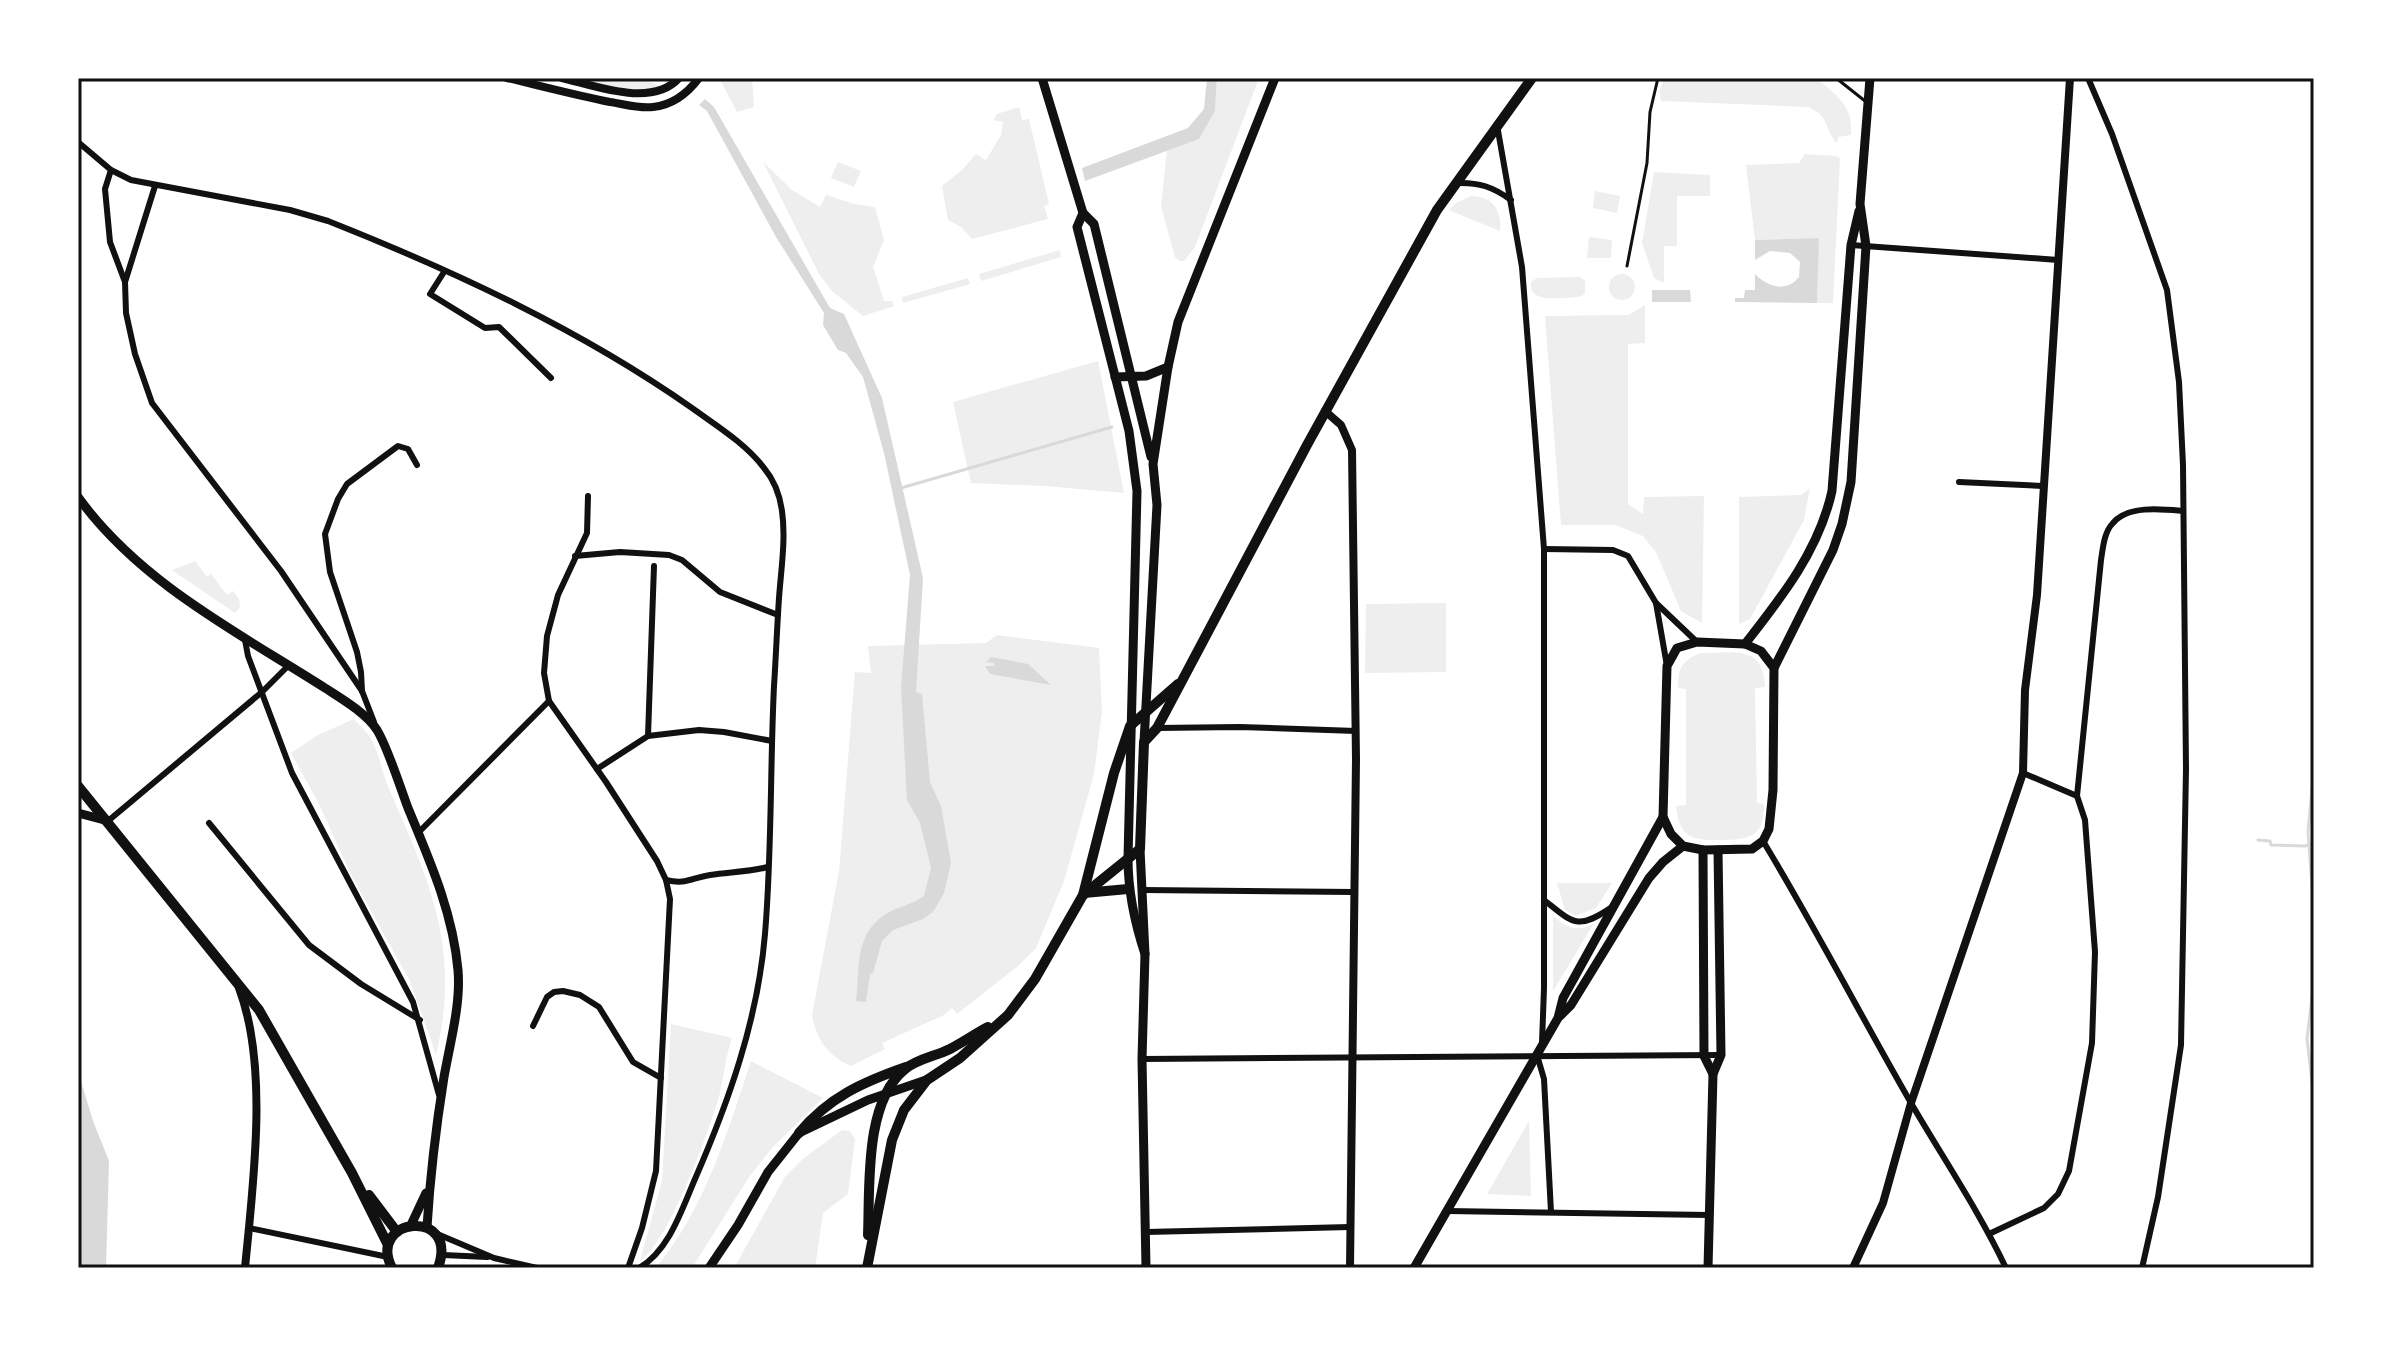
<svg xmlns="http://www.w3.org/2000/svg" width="2392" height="1346" font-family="Helvetica,sans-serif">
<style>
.green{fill:#eee}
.water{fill:#d9d9d9}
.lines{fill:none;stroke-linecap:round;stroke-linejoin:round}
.stream{stroke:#d9d9d9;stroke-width:3}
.service{stroke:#111;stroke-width:3}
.minor{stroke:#111;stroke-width:6}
.tertiary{stroke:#111;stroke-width:8}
.secondary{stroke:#111;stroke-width:9}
.primary{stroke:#111;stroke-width:10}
.trunk{stroke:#111;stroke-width:10}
.neatline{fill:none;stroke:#111;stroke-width:3}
</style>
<rect width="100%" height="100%" fill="#fff"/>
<g class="green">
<path d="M562 78H642L667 89 652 93Z"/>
<path d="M719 78H752L754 107 737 112Z"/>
<path d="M1217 78H1259L1195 247 1184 261H1180L1175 257 1161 206 1167 150 1199 139 1215 111Z"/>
<path d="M1665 78H1817C1837 97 1853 104 1851 135L1838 137 1837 143C1823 128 1831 117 1808 107L1661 101 1659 91Z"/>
<path d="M1019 107 1022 120 1029 119 1049 204 1044 206 1048 219 972 239 961 227 948 220 942 186 962 170 976 154 986 160 1001 135 1003 122 994 120 997 114Z"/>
<path d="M1805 154 1836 156 1840 158 1833 303H1817L1818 238 1755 240 1746 165 1799 163Z"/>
<path d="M763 162 792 190 820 207 826 195 854 204 875 207 884 240 873 267 884 301H892L894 306 863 316 832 291 819 274Z"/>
<path d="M838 162 861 171 854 187 831 178Z"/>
<path d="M1654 172 1710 175V196H1677V246H1664V283L1654 278 1642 243Z"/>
<path d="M1595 191 1620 196 1617 213 1593 208Z"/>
<path d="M1471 196C1493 196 1502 211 1500 231L1449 210 1456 203Z"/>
<path d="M1589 237 1612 240 1611 258H1587Z"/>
<path d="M1060 250 1061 257 981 281 979 274Z"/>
<circle cx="1622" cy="287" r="13"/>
<path d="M1579 277 1585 280V294L1579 297C1565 297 1527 305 1531 282L1537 278Z"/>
<path d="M968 278 970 284 903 303 902 297Z"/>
<path d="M1645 305V343L1628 344V504L1643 514 1644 497 1704 496 1702 623 1681 611 1656 552 1643 536 1615 525H1561L1545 316 1629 315Z"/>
<path d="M1098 361 1124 493 1045 486 971 483 953 402Z"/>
<path d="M1810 488 1804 520 1750 619 1739 624V497L1801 495Z"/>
<path d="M195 561 207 577 211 574 227 595 233 591 239 599 240 607 235 613 172 570Z"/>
<path d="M1446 603V672L1365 673 1366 604Z"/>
<path d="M997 635 1099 648 1102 712 1094 774 1064 881 1036 948 1018 966 957 1014 952 1008 944 1015 882 1043 885 1049 851 1066C828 1056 816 1039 812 1015L839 871 855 672 871 673 868 646 986 643Z"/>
<path d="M1701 653C1735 653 1763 644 1765 687L1755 688 1757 803 1764 804C1764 835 1753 839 1725 840 1694 840 1680 841 1676 806L1686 805V689L1678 688C1678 668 1682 660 1701 653Z"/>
<path d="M354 719C359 725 366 731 370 737 379 752 382 773 389 789 431 884 461 950 436 1055L410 981 352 877 318 802 291 753 318 735Z"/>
<path d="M1557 883H1612L1596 908 1575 916 1565 910Z"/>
<path d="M1553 916C1567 928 1578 933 1594 923L1553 991Z"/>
<path d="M671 1024 732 1038C726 1056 724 1074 720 1093 710 1129 669 1242 640 1261L662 1181Z"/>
<path d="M751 1061 823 1098 773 1147 749 1177 692 1268H656C705 1208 727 1134 751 1061Z"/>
<path d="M1529 1121 1531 1196 1487 1194Z"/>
<path d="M842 1130 850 1131 855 1139 848 1194 823 1213 815 1268H734L785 1177 804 1158Z"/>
</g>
<g class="water">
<path d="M1207 78H1217L1215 111 1199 139 1085 181 1082 168 1188 128 1204 109Z"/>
<path d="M705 99 714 107 830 308 844 314 882 398 923 578 916 692 922 694 930 782 941 806 951 863 944 893 933 912 923 919 893 930 882 941 873 973 870 974 866 1002 856 1001C860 969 854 936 884 915 896 907 912 905 924 896L931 868 920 823 907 800 901 688 910 575 884 453 863 377 846 353 838 350 823 325 824 313 776 237 707 111 699 105Z"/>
<path d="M1819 238 1817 303 1735 302V298H1744L1745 290H1755V274C1768 287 1786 293 1799 277L1800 262 1790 253 1770 251 1755 260V240Z"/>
<path d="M1652 290H1690L1691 302H1652Z"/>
<path d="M991 657 1028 664 1051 685 990 674 985 666H994V663L986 662Z"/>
<path d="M78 1071 93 1121 109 1161 106 1268H78Z"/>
</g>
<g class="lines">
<g class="stream">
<path d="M901 488 1112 427"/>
<path d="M2314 767 2308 832 2314 912"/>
<path d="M2258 840 2270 841 2271 845 2305 846 2314 843"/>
<path d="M2314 950 2313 988 2307 1039 2314 1100"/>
</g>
<g class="service">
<path d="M1836 78 1865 101"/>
<path d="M1627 266 1647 163 1650 112 1658 78"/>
</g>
<g class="minor">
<path d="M2088 78 2112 134 2167 290 2179 382 2183 465 2186 769 2181 1045 2158 1197 2142 1268"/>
<path d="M1497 125 1522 267 1544 549V988L1542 1043"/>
<path d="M78 142 111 170 131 180 290 210 328 221C454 271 581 330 692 408 717 426 746 444 764 468 774 480 780 496 782 511 786 539 781 570 779 598 777 627 776 656 774 686 770 768 772 852 765 934 758 1019 729 1101 695 1179 682 1209 669 1251 639 1268"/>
<path d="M111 170 105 189 110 242 125 282 126 313 135 354 152 403 281 571 362 691 374 722"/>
<path d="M1456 183C1479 182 1493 187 1511 200"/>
<path d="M1851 245 2058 260"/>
<path d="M444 272 430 294 485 328 499 327 551 378"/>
<path d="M125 282 155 186"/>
<path d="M1959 482 2043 486"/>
<path d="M588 496 587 533 558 595 547 636 544 673 549 701 606 782 657 861 666 880 670 899 656 1171 642 1228 628 1268"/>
<path d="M1544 549 1613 550 1628 556 1656 603 1697 642"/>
<path d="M575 556 620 552 669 555 682 560 720 592 778 615"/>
<path d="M1656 603 1667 666"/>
<path d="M245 640 248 656 292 773 413 1002 439 1095"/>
<path d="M362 691 361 672 357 652 330 572 325 534 338 499 347 484 398 446 408 449 417 465"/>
<path d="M1157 728 1240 727 1356 731"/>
<path d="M648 736 699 730 724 732 772 741"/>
<path d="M597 769 648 736 654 566"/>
<path d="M2023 773 2077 796"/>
<path d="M108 821 262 692 288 666"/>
<path d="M209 823 309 945 361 984 420 1020"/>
<path d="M418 833 549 701"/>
<path d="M1763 841C1815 927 1861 1016 1911 1103 1943 1158 1979 1211 2006 1268"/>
<path d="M666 880C686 885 691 878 710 875 730 872 748 872 768 867"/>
<path d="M1142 890 1354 892"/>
<path d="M1544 900C1573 923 1577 931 1612 907"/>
<path d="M533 1026 547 997 554 992 563 991 580 995 599 1007 633 1062 661 1078"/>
<path d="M1537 1055 1544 1079 1551 1212"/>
<path d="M1142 1059 1721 1055"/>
<path d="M1447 1211 1709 1215"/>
<path d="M249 1228 388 1257"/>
<path d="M1146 1232 1350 1227"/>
<path d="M435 1233 494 1258 537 1268"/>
<path d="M1989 1234 2044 1208 2058 1194 2069 1171 2092 1043 2095 952 2085 820 2077 796 2101 560C2103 548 2104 532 2113 523 2128 505 2162 509 2183 511"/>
<path d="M443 1255 487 1257"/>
</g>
<g class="tertiary">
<path d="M507 78C541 86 575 95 610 102 624 104 639 109 653 107 673 105 687 94 699 78"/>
<path d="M562 78C596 86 652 108 679 78"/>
<path d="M1325 411 1341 425 1352 450 1356 759 1350 1268"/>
<path d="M239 988C269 1067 253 1184 245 1268"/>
<path d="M1853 1268 1883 1203 1911 1103 2023 773 2025 690 2037 595 2070 78"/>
</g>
<g class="secondary">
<path d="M1042 78 1083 213 1094 224 1151 457"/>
<path d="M1083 213 1077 227 1129 431 1137 491 1128 858C1128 892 1134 921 1145 954"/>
<path d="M1115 377 1146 376 1168 367"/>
<path d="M78 497C140 583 239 633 325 688 342 699 366 713 377 730 388 748 400 787 408 808 430 861 453 913 458 970 461 1004 450 1043 444 1077 436 1127 430 1177 427 1227"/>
<path d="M1697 642 1745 644 1761 651 1774 668 1773 790 1769 829 1763 841 1752 849 1703 850 1683 846 1671 834 1663 817 1667 666 1677 648Z"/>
<path d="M1745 644C1782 597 1819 550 1832 491L1851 245 1859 211"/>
<path d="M1774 668 1833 550 1842 524 1851 482 1866 246 1860 204 1870 78"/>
<path d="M1144 742 1157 505 1153 464 1168 367 1178 322 1275 78"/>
<path d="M78 813 108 821"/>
<path d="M1140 849 1145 954 1142 1059 1146 1268"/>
<path d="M1703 850 1704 1056 1713 1074"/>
<path d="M1560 1016 1571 1005 1649 878 1663 862 1683 846"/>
<path d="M411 1225 426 1193"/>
<path d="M709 1268 738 1225 768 1172 799 1133 868 1100 926 1080"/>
<path d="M1414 1268 1558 1018 1563 998 1663 817"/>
<path d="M1708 1268 1713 1074 1721 1055 1718 850"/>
</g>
<g class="primary">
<path d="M78 786 259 1010 352 1173 388 1245"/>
<path d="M799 1133C829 1097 863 1082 906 1067"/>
<path d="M369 1195 397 1232"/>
<path d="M392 1268C366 1217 460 1207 438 1268"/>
</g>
<g class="trunk">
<path d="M1084 893 1128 889"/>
<path d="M1083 895 1140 849 1144 742 1157 728 1307 445 1437 210 1532 78"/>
<path d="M868 1235C870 1187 864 1102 905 1069 917 1059 936 1056 950 1049 963 1042 975 1034 988 1027"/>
<path d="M867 1268 892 1140 904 1110 927 1080 960 1058 1008 1015 1035 979 1083 895 1114 773 1130 726 1178 684"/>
</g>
</g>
<rect width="2392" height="1346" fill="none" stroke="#ffffff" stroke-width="160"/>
<rect x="80" y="80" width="2232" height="1186" class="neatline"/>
</svg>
